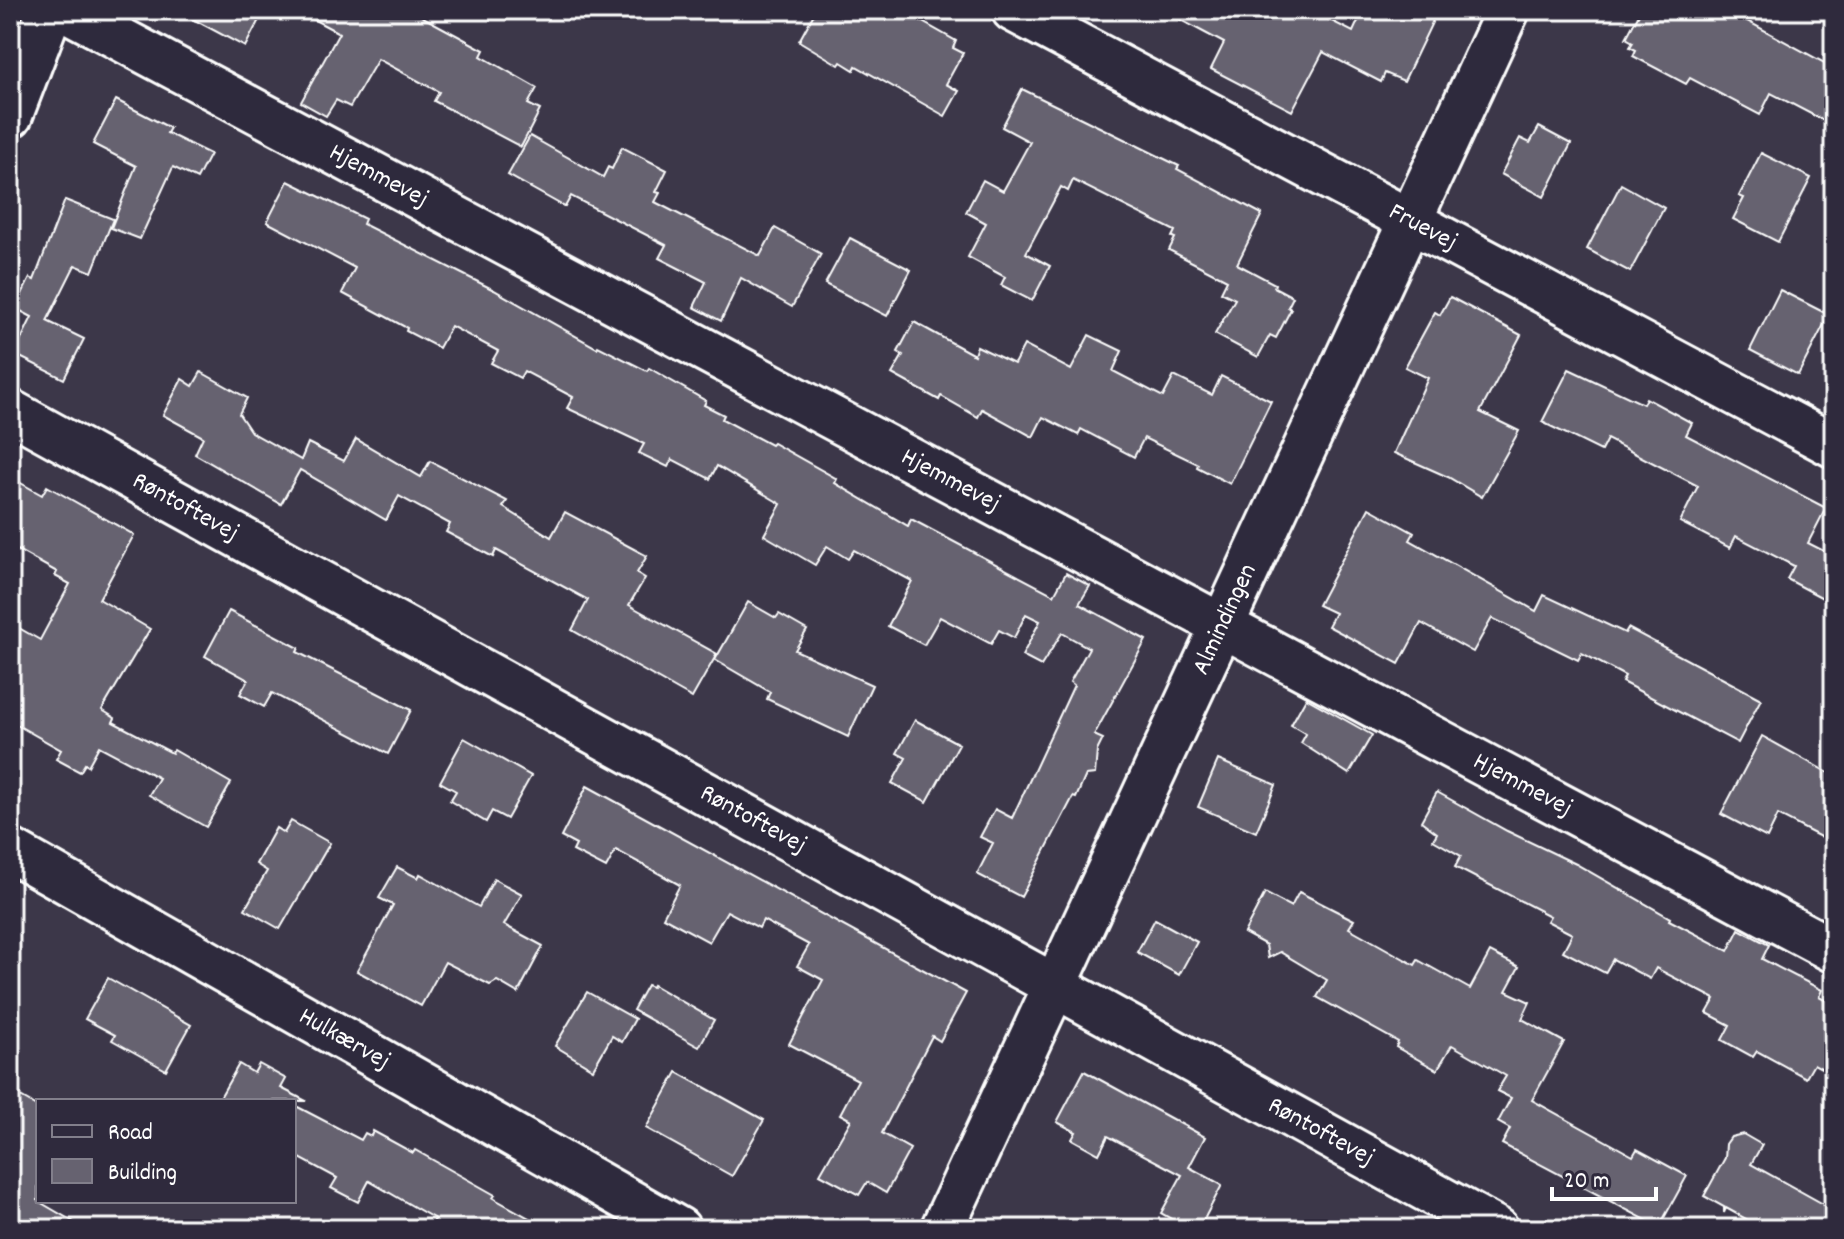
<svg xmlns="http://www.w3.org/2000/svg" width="1844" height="1239" font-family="Dekko,sans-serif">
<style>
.building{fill:#666270;stroke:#fff;stroke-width:2}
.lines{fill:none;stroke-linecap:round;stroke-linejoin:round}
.minor-casing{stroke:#fff;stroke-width:48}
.tertiary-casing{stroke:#fff;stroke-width:50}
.minor{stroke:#2f2a3d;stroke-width:42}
.tertiary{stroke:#2f2a3d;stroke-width:44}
.labels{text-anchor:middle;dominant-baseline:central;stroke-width:7;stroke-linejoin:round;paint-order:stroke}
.street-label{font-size:26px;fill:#fff;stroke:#2f2a3d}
</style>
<rect width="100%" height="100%" fill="#3c3749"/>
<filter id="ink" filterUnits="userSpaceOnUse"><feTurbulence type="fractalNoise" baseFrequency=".0125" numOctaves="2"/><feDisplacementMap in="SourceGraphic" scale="16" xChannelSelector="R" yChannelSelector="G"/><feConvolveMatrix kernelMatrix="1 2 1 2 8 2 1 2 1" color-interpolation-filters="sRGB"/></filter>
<g filter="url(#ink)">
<g class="building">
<path d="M176 10H264L245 47Z"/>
<path d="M296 10H410L484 50 481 56 537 88 528 104 540 110 521 147 434 101 439 92 378 59 350 107 336 100 326 116 301 102 339 33Z"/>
<path d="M816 10H901L956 41 953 48 963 53 946 84 959 91 945 116 856 66 854 70 841 62 839 65 799 41Z"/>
<path d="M1162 10H1310L1353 32 1363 10H1438L1404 81 1385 73 1381 82 1323 52 1292 111 1211 69 1224 43Z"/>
<path d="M1641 10H1727L1834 68V126L1771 93 1760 115 1690 78 1686 84 1633 56 1636 50 1630 47 1633 42 1626 38Z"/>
<path d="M1022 89 1179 166 1177 169 1262 214 1237 264 1275 284 1274 287 1293 297 1288 307 1291 309 1276 338 1270 335 1258 357 1215 334 1235 299 1221 292 1227 280 1169 250 1175 238 1172 237 1175 231 1073 180 1068 191 1061 187 1026 253 1050 266 1032 301 1001 285 1005 277 968 257 986 223 966 212 983 180 1003 191 1030 142 1002 127Z"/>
<path d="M116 100 170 128 167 133 210 154 197 179 173 167 140 239 111 228 136 166 93 144Z"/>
<path d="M1539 127 1571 144 1544 197 1501 174 1520 138 1530 143Z"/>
<path d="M530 136 603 177 608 167 612 169 622 147 667 170 656 192 660 193 655 202 760 256 775 228 821 254 792 307 741 278 721 321 694 307 706 282 659 258 666 245 571 196 565 207 508 175Z"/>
<path d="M1761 153 1811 178 1778 242 1733 219 1744 198 1739 196Z"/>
<path d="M288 181 365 219 363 224 494 290 597 348 598 346 647 371 649 368 706 401 704 405 724 415 722 419 771 445 773 443 837 479 835 483 908 526 911 519 1054 595 1066 573 1090 586 1079 604 1146 640 1094 735 1103 739 1097 751 1095 774 1086 775 1076 798 1073 797 1021 897 977 874 993 843 980 837 995 809 1012 818 1074 685 1070 682 1089 648 1062 633 1041 666 1022 656 1040 621 1026 614 1014 638 999 630 991 644 940 617 924 645 888 626 912 581 854 550 848 559 827 546 815 565 764 535 781 504 717 466 710 479 672 459 668 467 639 453 644 444 567 408 573 397 524 371 520 378 491 363 498 351 451 326 439 348 406 331 407 328 342 293 355 268 267 222Z"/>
<path d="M1621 184 1664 208 1630 272 1587 249Z"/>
<path d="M65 200 113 219 92 272 75 265 47 321 84 339 64 379 14 354 32 317 15 308 30 278 34 280Z"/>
<path d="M850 238 911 270 887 316 825 284Z"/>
<path d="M1780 290 1829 315 1798 375 1750 350Z"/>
<path d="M1450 297 1521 335 1480 412 1519 431 1482 497 1448 477 1394 453 1428 378 1405 367 1435 312 1440 315Z"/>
<path d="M914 322 974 355 977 346 1014 364 1024 345 1071 370 1089 335 1122 351 1113 371 1163 397 1174 376 1212 395 1221 376 1271 401 1230 484 1197 467 1198 464 1144 438 1134 457 1081 429 1078 435 1043 417 1033 437 982 409 978 417 941 396 939 400 892 374 903 355 898 352Z"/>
<path d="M1569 369 1643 404 1646 398 1692 423 1686 435 1826 508 1808 543 1834 556V604L1787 579 1794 566 1736 536 1730 548 1680 522 1698 486 1607 439 1601 451 1542 422Z"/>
<path d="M201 372 247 398 239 414 251 432 301 460 308 443 344 461 356 439 421 477 430 461 507 501 503 507 551 537 565 512 647 556 637 573 645 578 629 605 717 654 692 698 572 630 588 600 496 550 493 557 446 532 450 524 399 496 386 520 300 470 281 504 195 454 203 437 163 415 182 379 193 386Z"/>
<path d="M10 477 42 495 47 486 134 535 99 599 150 629 102 710 115 718 113 722 172 753 174 750 231 783 206 827 149 795 159 778 99 746 88 766 85 764 80 772 56 759 61 750 10 721V623L40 640 70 584 55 576 57 572 10 546Z"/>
<path d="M1369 508 1414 533 1410 540 1536 611 1544 595 1625 633 1628 628 1761 699 1738 743 1622 682 1625 676 1582 653 1578 660 1492 618 1473 652 1421 623 1399 664 1328 626 1335 613 1318 605Z"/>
<path d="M748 602 776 618 779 614 807 630 795 650 872 685 848 737 767 699 770 692 715 660Z"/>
<path d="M229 611 299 648 297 652 411 710 388 754 272 693 264 707 240 694 248 680 205 656Z"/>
<path d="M1306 698 1372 735 1349 774 1301 743 1306 734 1291 725Z"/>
<path d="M915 720 959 744 927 802 892 783 906 758 897 753Z"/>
<path d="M1762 736 1834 776V844L1778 815 1767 838 1721 814Z"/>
<path d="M464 738 531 776 507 819 492 811 486 822 450 801 456 791 440 782Z"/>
<path d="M1218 760 1276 785 1256 832 1198 807Z"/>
<path d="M587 786 966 993 940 1041 932 1036 882 1133 910 1149 886 1193 867 1182 859 1195 820 1174 851 1120 840 1114 858 1080 789 1044 823 980 797 966 809 945 763 920 759 928 727 911 709 942 663 917 680 885 616 850 606 868 573 851 576 845 561 837Z"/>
<path d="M1437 792 1507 831 1576 864 1670 918 1669 920 1728 951 1739 929 1769 945 1762 959 1822 990 1819 997 1834 1005V1075L1814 1064 1806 1078 1757 1051 1753 1057 1722 1040 1730 1025 1707 1013 1715 999 1656 968 1650 979 1613 959 1605 973 1563 951 1572 934 1547 921 1550 916 1455 867 1461 856 1433 840 1437 833 1421 821Z"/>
<path d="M291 821 330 843 280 929 245 909 267 871 256 864 276 828 284 833Z"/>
<path d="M397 867 418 878 420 874 479 907 494 879 522 894 504 925 543 946 518 993 497 981 490 985 445 962 421 1006 357 971 393 905 379 898Z"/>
<path d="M1299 892 1354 920 1349 928 1415 965 1418 960 1470 989 1490 952 1519 967 1506 991 1530 1002 1522 1019 1564 1042 1532 1100 1633 1156 1637 1149 1687 1176 1659 1227 1502 1144 1510 1129 1498 1122 1511 1098 1497 1091 1506 1076 1452 1045 1437 1070 1396 1047 1398 1042 1317 997 1327 980 1280 952 1268 958 1266 945 1244 933 1265 893 1291 907Z"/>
<path d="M1155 919 1197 942 1179 975 1137 952Z"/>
<path d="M108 978 191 1025 166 1070 112 1040 115 1035 85 1019Z"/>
<path d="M647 985 652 987 653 985 714 1020 699 1047 633 1010Z"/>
<path d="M587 992 635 1019 622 1042 612 1036 593 1069 555 1046Z"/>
<path d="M239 1064 254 1073 259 1064 286 1079 281 1088 306 1101H218Z"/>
<path d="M1084 1071 1205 1137 1189 1167 1222 1185 1199 1229H1189L1161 1213 1182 1175 1108 1136 1099 1154 1072 1139 1076 1132 1057 1122Z"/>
<path d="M677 1072 764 1120 732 1176 646 1128Z"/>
<path d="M10 1091 38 1107V1201L86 1229H10Z"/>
<path d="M294 1105 361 1140 365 1133 371 1136 373 1131 413 1153 415 1150 495 1195 493 1198 549 1229H429L435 1219 369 1181 358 1202 331 1188 337 1178 294 1155Z"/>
<path d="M1743 1134 1762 1145 1751 1164 1834 1210V1229H1764L1726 1208 1724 1213V1207L1704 1196 1725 1158 1726 1144 1731 1137Z"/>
</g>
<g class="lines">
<defs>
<g id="minor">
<path id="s1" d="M66 10 1834 951"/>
<path id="s2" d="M1013 10 1834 446"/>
<path id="s3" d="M10 411 1497 1229"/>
<path id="s4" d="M10 850 679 1229"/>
<path id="s5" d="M942 1229 1508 10"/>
</g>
<path id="tertiary" d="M10 115 50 10"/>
</defs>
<use href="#minor" class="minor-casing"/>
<use href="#tertiary" class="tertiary-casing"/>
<use href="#minor" class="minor"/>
<use href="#tertiary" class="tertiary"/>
</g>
</g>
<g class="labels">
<g class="street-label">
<text stroke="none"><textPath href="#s1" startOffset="354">Hjemmevej</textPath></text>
<text stroke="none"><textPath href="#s2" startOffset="464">Fruevej</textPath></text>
<text stroke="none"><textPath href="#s1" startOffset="1002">Hjemmevej</textPath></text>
<text stroke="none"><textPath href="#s3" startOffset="200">Røntoftevej</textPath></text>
<text stroke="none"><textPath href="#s5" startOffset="672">Almindingen</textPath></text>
<text stroke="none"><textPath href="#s1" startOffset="1650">Hjemmevej</textPath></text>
<text stroke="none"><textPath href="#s3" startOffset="848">Røntoftevej</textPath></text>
<text stroke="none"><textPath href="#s4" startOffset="384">Hulkærvej</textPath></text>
<text stroke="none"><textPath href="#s3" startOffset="1496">Røntoftevej</textPath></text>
</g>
</g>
<rect width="1844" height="1239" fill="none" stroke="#2f2a3d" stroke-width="40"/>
<rect x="20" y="20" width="1804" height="1199" fill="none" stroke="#fff" stroke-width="3" filter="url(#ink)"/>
<rect x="36" y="1099" width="260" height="104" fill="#2f2a3d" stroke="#827f8b" stroke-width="2"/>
<rect x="52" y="1125" width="40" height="12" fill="#2f2a3d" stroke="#827f8b" stroke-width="2"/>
<text x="108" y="1139" font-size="24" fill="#ffffff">Road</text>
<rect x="52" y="1159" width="40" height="24" fill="#666270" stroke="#827f8b" stroke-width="2"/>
<text x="108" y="1179" font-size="24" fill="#ffffff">Building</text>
<path d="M1552 1187v12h104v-12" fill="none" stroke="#ffffff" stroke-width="4"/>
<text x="1564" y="1187" font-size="24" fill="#ffffff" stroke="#2f2a3d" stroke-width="6" paint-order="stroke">20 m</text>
</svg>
